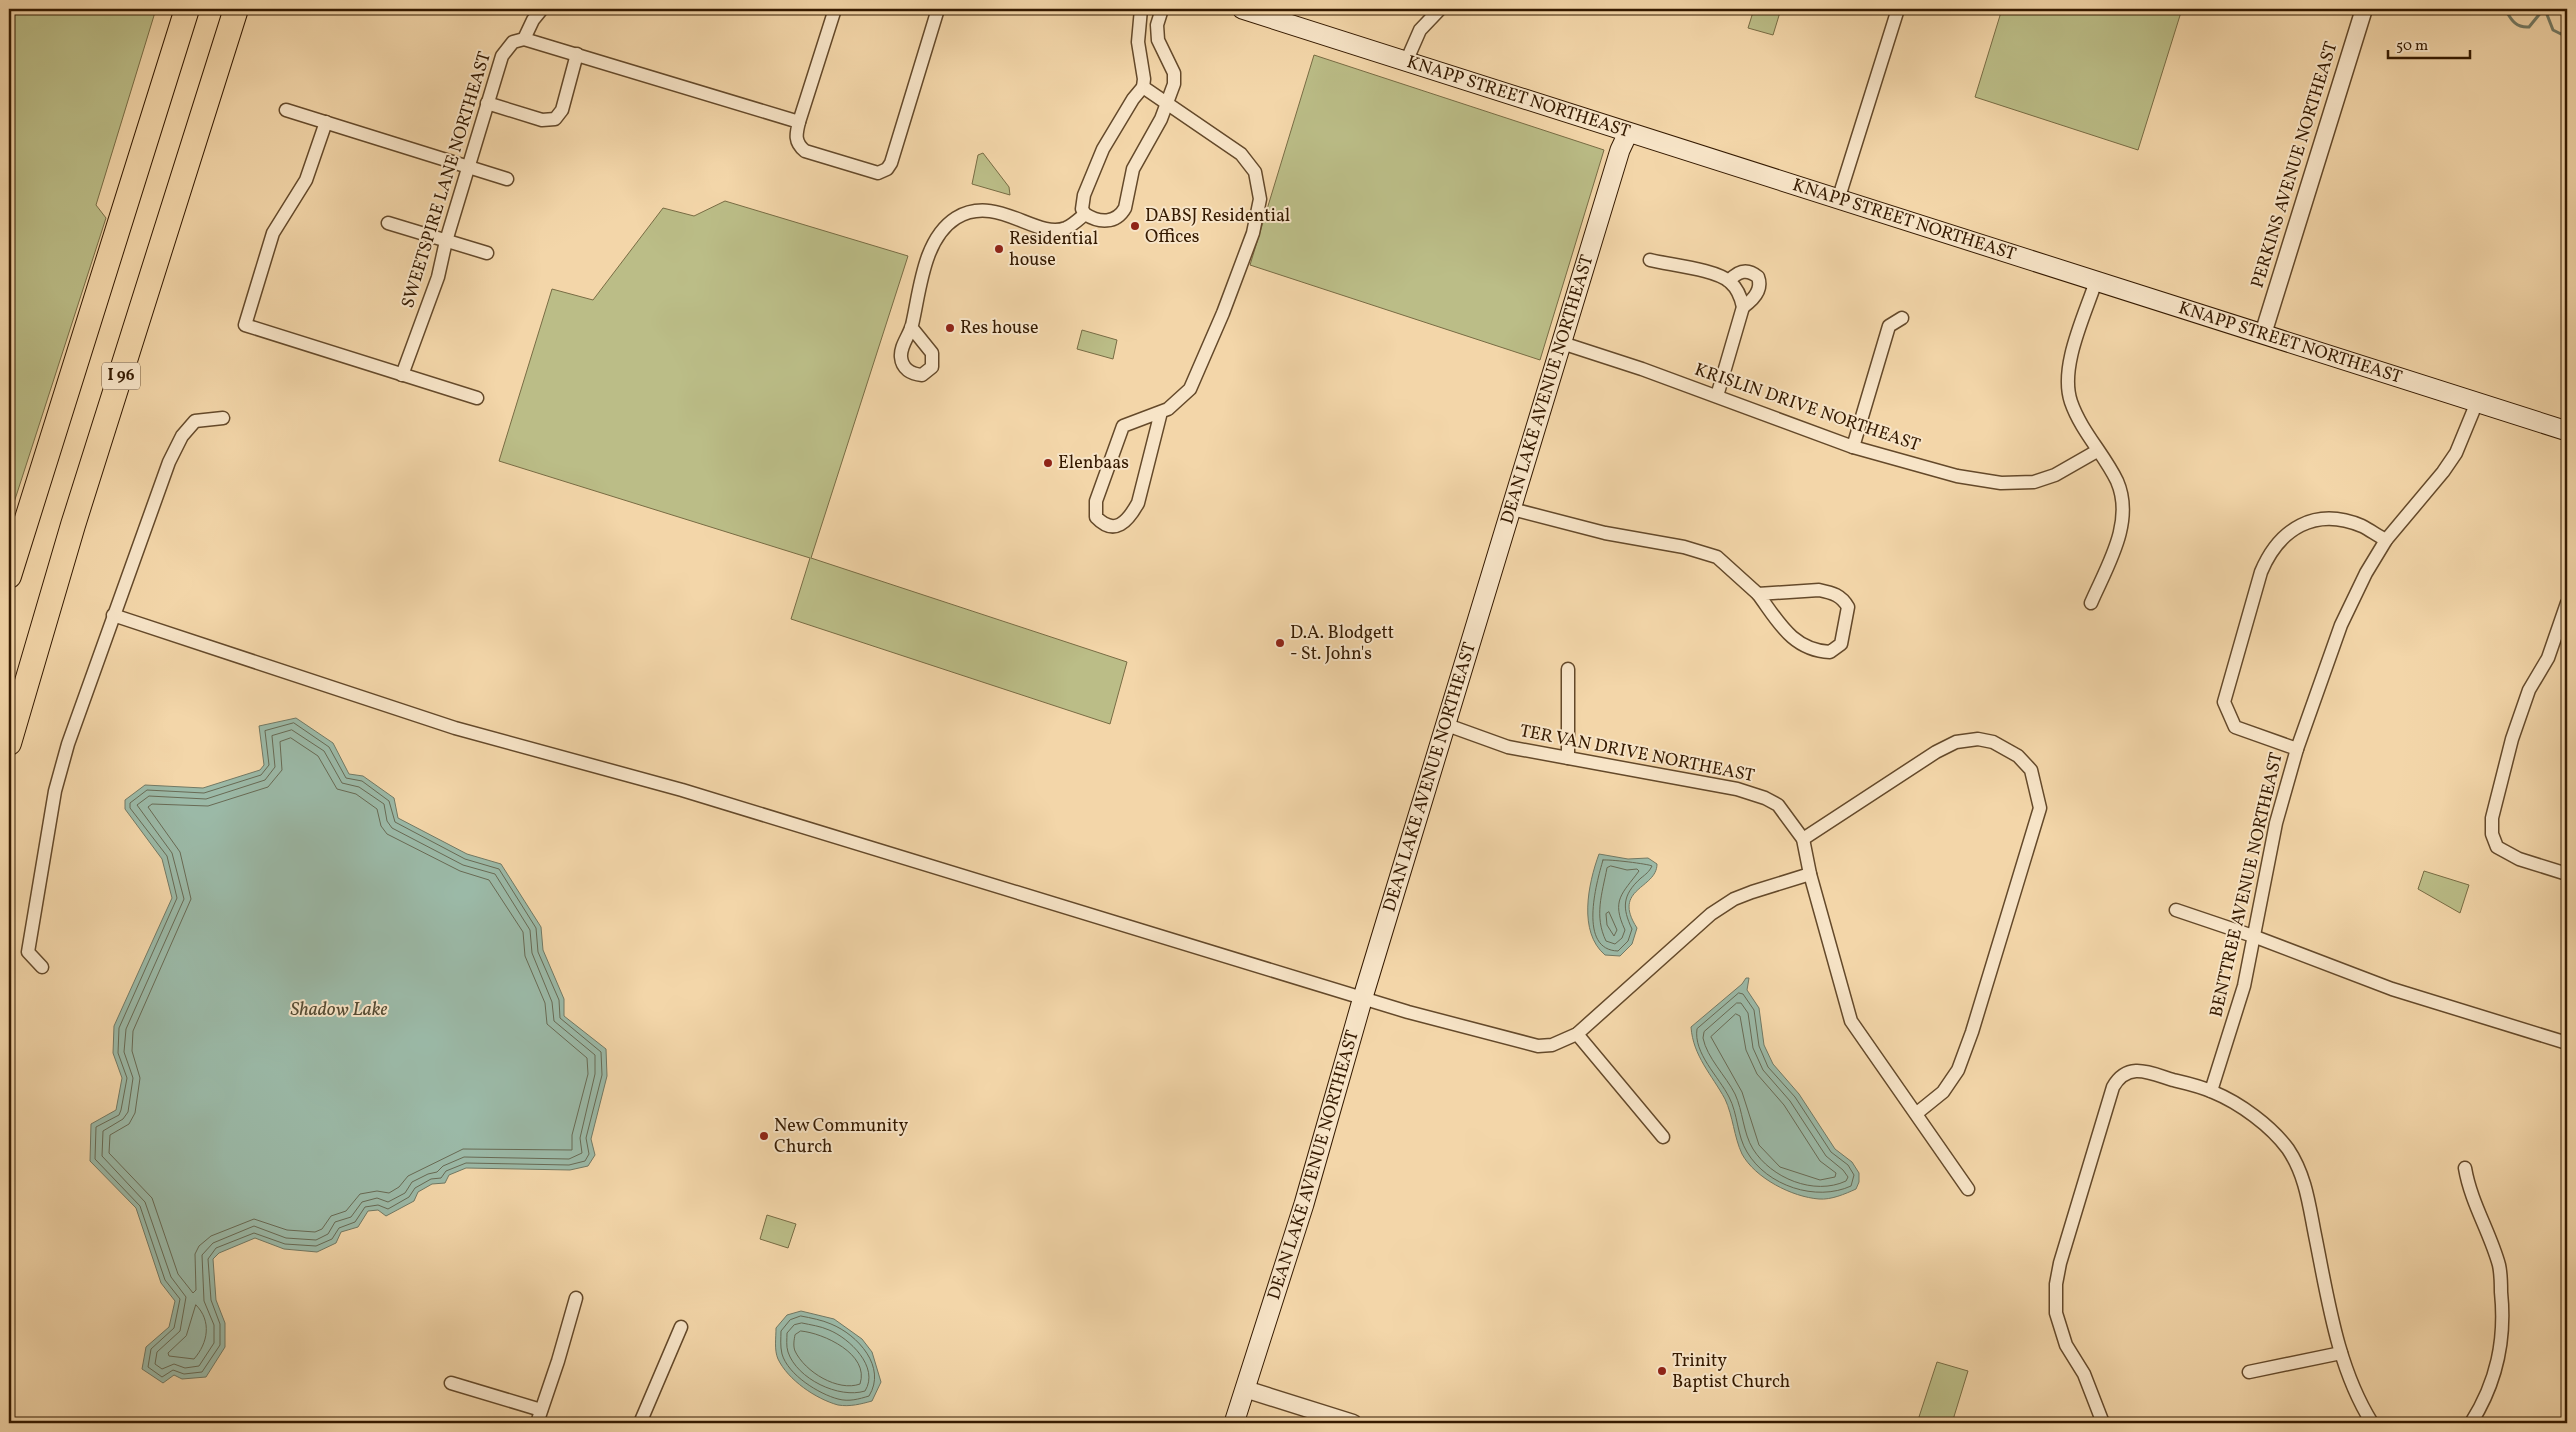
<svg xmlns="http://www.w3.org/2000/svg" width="2576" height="1432" font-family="Vollkorn,serif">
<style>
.green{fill:#bbbd87;stroke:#786c44}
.water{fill:#9bb9a7;stroke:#727964}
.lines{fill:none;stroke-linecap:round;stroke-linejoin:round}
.shore{stroke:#686a54;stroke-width:1}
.stream{stroke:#727964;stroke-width:3}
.minor-casing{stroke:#64492a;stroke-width:15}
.tertiary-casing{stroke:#64492a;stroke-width:19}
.secondary-casing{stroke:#351a00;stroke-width:21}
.motorway-casing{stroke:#351a00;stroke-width:26}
.minor{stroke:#f7e4c7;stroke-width:12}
.tertiary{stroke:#f7e4c7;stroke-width:16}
.secondary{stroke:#f7e4c7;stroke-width:19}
.motorway{stroke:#f3d6a9;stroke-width:24}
.poi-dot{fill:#8f2418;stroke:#f7e4c7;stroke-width:2}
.labels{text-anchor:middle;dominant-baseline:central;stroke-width:4;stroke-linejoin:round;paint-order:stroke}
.shield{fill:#f7e4c7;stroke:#6f573c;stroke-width:1}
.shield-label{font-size:16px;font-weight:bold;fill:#351a00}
.street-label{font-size:18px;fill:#351a00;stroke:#f7e4c7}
.poi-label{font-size:18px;fill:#351a00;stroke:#f7e4c7;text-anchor:start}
.water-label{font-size:19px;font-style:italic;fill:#544a32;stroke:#f7e4c7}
</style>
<rect width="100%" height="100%" fill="#f3d6a9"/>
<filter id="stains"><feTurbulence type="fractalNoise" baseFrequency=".004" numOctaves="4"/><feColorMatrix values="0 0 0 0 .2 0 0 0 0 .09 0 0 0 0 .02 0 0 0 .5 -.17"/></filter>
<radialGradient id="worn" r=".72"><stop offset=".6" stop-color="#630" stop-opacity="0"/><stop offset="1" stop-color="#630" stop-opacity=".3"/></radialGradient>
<g class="green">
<path d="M9 9H156L96 205 106 218 9 518Z"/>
<path d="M1754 9H1781L1773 35 1748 28Z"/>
<path d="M2002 9H2182L2138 150 1975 97Z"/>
<path d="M1314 55 1604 150 1540 360 1250 265Z"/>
<path d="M983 153 1009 187 1010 195 972 184 978 155Z"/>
<path d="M725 201 908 256 811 558 1127 662 1110 724 791 619 810 558 499 461 552 289 593 300 663 208 694 216Z"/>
<path d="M1082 330 1117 340 1113 359 1077 349Z"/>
<path d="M2424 871 2469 885 2460 913 2418 889Z"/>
<path d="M767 1215 796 1224 788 1248 760 1239Z"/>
<path d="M1937 1362 1968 1371 1952 1423H1917Z"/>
</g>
<g class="water">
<path d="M296 718 333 743 349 774 363 776 394 798 398 818 467 854 501 864 541 927 543 950 564 999V1016L606 1049 607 1076 591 1139 595 1155 588 1166 570 1170 466 1168 449 1175 445 1183 432 1184 418 1192 414 1201 386 1216 378 1210 368 1211 358 1227 341 1232 336 1243 317 1252 284 1249 255 1238 219 1253 213 1259 216 1300 225 1323V1347L206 1377 182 1379 174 1375 163 1383 142 1369 146 1347 169 1327 175 1301 161 1283 136 1208 90 1161 91 1124 116 1110 122 1078 113 1053 114 1026 172 898 162 859 125 809V800L145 785 203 788 260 770 264 765 259 726Z"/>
<path d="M1599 854 1628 859 1648 858 1657 864C1657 889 1611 888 1637 928L1632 944 1620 956 1605 955C1578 932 1588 884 1599 854Z"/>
<path d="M1746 978H1749L1747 990 1759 1008 1764 1045 1773 1064 1799 1094 1835 1149 1852 1162 1859 1173V1182L1856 1189C1845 1194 1831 1200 1819 1199 1792 1197 1755 1178 1742 1154 1734 1137 1733 1116 1725 1099 1712 1075 1693 1056 1691 1027L1742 984Z"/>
<path d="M801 1311 834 1319 862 1339 872 1352 881 1382 872 1401C861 1404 850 1407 838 1405 816 1399 788 1380 778 1359 774 1350 776 1338 776 1328L787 1315Z"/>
</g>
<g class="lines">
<g class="shore">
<path d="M294 723 329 747 346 778 362 781 389 801 395 822 465 859 499 869 536 928 538 952 559 1000 560 1018 601 1052 602 1075 586 1138 589 1154 585 1161 569 1165 466 1163 446 1171 441 1178 431 1179 415 1188 409 1197 388 1209 378 1205 365 1207 355 1222 339 1228 332 1239 316 1246 285 1244 254 1233 216 1248 208 1259 211 1300 220 1324V1345L202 1372 184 1374 173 1370 162 1377 148 1367 151 1349 174 1328 180 1299 165 1280 140 1206 95 1159 96 1127 119 1115 121 1110 127 1078 118 1053 119 1028 177 898 167 856 130 808V803L147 790 204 793 261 775 269 765 265 731Z"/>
<path d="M292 730 324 751 342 783 359 787 384 804 387 821 392 828 463 865 495 874 530 930 532 953 552 1002 554 1021 595 1055V1074L580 1138 582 1153 569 1159 464 1157 443 1166 437 1172 428 1174 412 1182 405 1193 388 1202 377 1198 362 1202 351 1217 335 1222 328 1234 316 1240 286 1238 254 1226 213 1243 202 1255 204 1301 214 1325V1343L199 1366 185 1368 174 1364 162 1369 155 1364 157 1352 180 1331 186 1297 171 1277 145 1202 102 1156 103 1131 123 1119 128 1112 133 1078 124 1052 126 1029 184 899 172 853 137 805 149 796 206 799 265 780 275 767 272 736Z"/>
<path d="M291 738 318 756 337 789 356 794 377 809 381 826 387 834 460 871 489 880 523 932 525 956 545 1003 547 1024 587 1058 588 1074 572 1135V1150L463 1149 408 1176 399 1187 389 1193 377 1191 360 1194 346 1211 331 1216 322 1229 315 1232 287 1230 254 1219 211 1236 199 1246 195 1254 196 1290 193 1293 178 1274 152 1198 109 1153 110 1135 129 1124 135 1113 140 1078 132 1051 133 1031 191 899 180 852 148 807 152 804 208 806 268 787 282 770 280 742Z"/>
<path d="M1603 860C1608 859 1649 864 1652 866 1649 872 1646 874 1641 878 1622 895 1622 908 1632 929L1628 941 1618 951C1578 950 1596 884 1603 860Z"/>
<path d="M1611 866 1627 870 1637 869 1639 871C1622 894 1611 900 1625 930L1622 938 1615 944 1606 941C1594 916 1602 894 1607 868Z"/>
<path d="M1609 912 1617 930 1614 936 1607 925 1606 914Z"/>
<path d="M1739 993 1743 994 1754 1010 1759 1046 1768 1067 1795 1097 1831 1152 1848 1165 1854 1175 1851 1186C1816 1202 1767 1186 1747 1152 1737 1136 1738 1114 1729 1097 1719 1077 1693 1053 1697 1029Z"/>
<path d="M1737 1003H1741L1748 1013 1753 1048 1763 1070 1790 1101 1826 1156 1843 1170 1848 1177 1846 1181C1814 1196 1771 1178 1753 1149 1743 1133 1743 1111 1735 1094 1726 1076 1707 1058 1703 1038L1704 1032Z"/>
<path d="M1736 1014 1740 1016 1746 1050 1757 1074 1784 1105 1820 1161 1836 1173 1835 1177 1820 1180 1780 1167 1759 1145 1742 1092 1711 1037Z"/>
<path d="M196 1305C212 1321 208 1343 194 1359L169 1356 168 1353 186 1336Z"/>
<path d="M801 1316C811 1318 822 1320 831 1324 858 1335 887 1367 869 1396 859 1399 849 1402 838 1399 819 1394 788 1375 782 1354 780 1346 781 1338 781 1331L790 1320Z"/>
<path d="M802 1323C811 1325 820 1326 829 1330 849 1338 880 1367 865 1391 839 1399 797 1379 788 1352 786 1346 787 1339 787 1333L794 1325Z"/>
<path d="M801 1331C823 1333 870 1354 860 1384 838 1392 805 1372 795 1351 793 1346 794 1340 795 1335Z"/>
</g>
<path class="stream" d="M2505 9C2511 19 2515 28 2529 27L2542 11 2546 12 2553 30 2561 34 2567 26"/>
<defs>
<g id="minor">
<path d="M1141 9 1138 42 1144 79 1143 87 1133 99 1103 149 1084 195 1082 209 1085 214C1099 223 1116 224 1125 208L1133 169 1161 119 1174 84V73L1158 40 1157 25 1162 9"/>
<path d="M524 39 799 122C796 134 794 142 805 151L878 173 887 169 891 163 938 9"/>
<path d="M1406 62 1420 30 1440 9"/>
<path d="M1143 87 1241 154 1255 172 1260 199 1253 233 1223 313 1190 389 1168 409 1123 426 1096 501V517C1115 537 1128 521 1138 503L1161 412"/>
<path d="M487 103 542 120 555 119 562 110 577 54"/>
<path d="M286 110 507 179"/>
<path d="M326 122 306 180 273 233 245 325 477 398"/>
<path d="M799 122 835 9"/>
<path d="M1838 200 1898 9"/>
<path d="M388 223 487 253"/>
<path d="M1650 260C1670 265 1716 269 1730 282 1738 289 1741 297 1743 307L1717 396"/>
<path d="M1729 281C1738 271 1747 268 1758 277 1763 290 1753 300 1743 307"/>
<path d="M911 327 932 353V367L922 375C911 374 902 369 901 357 900 346 909 336 912 325 920 291 923 239 956 218 997 193 1036 240 1066 228 1073 225 1079 219 1085 214"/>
<path d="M1562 343 1642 369 1853 447 1957 476 2001 483 2034 482 2055 475 2097 451"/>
<path d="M402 375 438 277 446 241 502 56 513 42 524 39 533 20 542 9"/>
<path d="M1853 447 1889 326 1902 318"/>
<path d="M1512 509 1605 533 1684 547 1717 557 1758 594"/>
<path d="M1819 590C1833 593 1841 595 1848 607L1841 644 1830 652C1792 650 1778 621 1758 594Z"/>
<path d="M2091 603C2107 566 2135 522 2117 481 2104 454 2081 431 2071 402 2059 367 2085 315 2096 281"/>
<path d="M2567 603 2548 658 2529 690 2512 739 2492 818V834L2497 847 2519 859 2567 874"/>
<path d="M113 615 455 728 682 790 1408 1012 1538 1046 1552 1045 1577 1034 1711 914 1734 899 1752 892 1810 874"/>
<path d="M1568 669V758"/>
<path d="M1447 725 1508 747 1737 789 1765 798 1778 805 1803 839 1810 874 1851 1021 1968 1189"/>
<path d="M2297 749 2235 727 2224 702 2261 572C2279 529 2315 506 2362 526 2370 530 2378 536 2386 540"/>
<path d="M1803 839 1936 752 1956 742 1978 739 1993 742 2018 756 2031 770 2040 808 1972 1032 1958 1070 1943 1092 1917 1113"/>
<path d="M2176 910 2253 936 2392 989 2567 1043"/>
<path d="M42 967 28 952 55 791 68 744 169 462 182 436 195 421 223 418"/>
<path d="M1577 1034 1663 1137"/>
<path d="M2211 1091 2244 986 2276 823 2297 749 2341 625 2366 573 2386 540 2443 472 2456 453 2477 402"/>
<path d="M2465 1168C2471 1203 2490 1232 2499 1265 2501 1274 2501 1284 2501 1292 2506 1340 2497 1382 2471 1423"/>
<path d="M2249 1372 2341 1353"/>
<path d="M451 1383 541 1410"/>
<path d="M537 1423 558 1361 576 1298"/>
<path d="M640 1423 681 1327"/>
<path d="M2103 1423 2084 1374 2066 1345 2056 1313V1284L2060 1263 2113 1087C2128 1061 2150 1073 2173 1080 2186 1083 2200 1086 2213 1092 2240 1103 2271 1126 2288 1149 2306 1176 2309 1205 2315 1235 2328 1299 2337 1367 2372 1423"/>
</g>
<g id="tertiary">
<path d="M2263 334 2364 9"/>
<path d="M1245 1389 1353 1423"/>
</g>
<g id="secondary">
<path id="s1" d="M1242 9 2567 431"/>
<path id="s2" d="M1234 1423 1304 1204 1363 997 1620 150 1628 133"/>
</g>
<g id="motorway">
<path d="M9 576 187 9"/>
<path d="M9 743 73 525 236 9"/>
</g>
</defs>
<use href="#minor" class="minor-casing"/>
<use href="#tertiary" class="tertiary-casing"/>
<use href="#secondary" class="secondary-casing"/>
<use href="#motorway" class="motorway-casing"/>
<use href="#minor" class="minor"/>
<use href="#tertiary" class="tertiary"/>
<use href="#secondary" class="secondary"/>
<use href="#motorway" class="motorway"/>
</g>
<g class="poi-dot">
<circle cx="1135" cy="226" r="5"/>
<circle cx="999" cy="249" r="5"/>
<circle cx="950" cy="328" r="5"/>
<circle cx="1048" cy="463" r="5"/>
<circle cx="1280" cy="643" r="5"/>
<circle cx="764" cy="1136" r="5"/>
<circle cx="1662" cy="1371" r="5"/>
</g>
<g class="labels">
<rect class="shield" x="102" y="362.5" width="38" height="27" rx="4"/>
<g class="shield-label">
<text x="121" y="376">I 96</text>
</g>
<g class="street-label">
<text stroke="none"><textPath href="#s1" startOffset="290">KNAPP STREET NORTHEAST</textPath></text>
<text transform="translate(2295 165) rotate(-73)">PERKINS AVENUE NORTHEAST</text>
<text transform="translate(447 180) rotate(-73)">SWEETSPIRE LANE NORTHEAST</text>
<text stroke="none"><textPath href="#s1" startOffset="695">KNAPP STREET NORTHEAST</textPath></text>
<text stroke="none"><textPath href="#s1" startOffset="1100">KNAPP STREET NORTHEAST</textPath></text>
<text stroke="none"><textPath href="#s2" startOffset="1080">DEAN LAKE AVENUE NORTHEAST</textPath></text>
<text transform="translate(1807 408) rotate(19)">KRISLIN DRIVE NORTHEAST</text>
<text transform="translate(1637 754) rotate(11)">TER VAN DRIVE NORTHEAST</text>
<text stroke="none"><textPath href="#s2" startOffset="675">DEAN LAKE AVENUE NORTHEAST</textPath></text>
<text transform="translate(2247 885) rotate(-77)">BENTTREE AVENUE NORTHEAST</text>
<text stroke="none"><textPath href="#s2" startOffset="270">DEAN LAKE AVENUE NORTHEAST</textPath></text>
</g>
<g class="poi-label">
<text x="1145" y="216">DABSJ Residential<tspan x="1145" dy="21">Offices</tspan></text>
<text x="1009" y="239">Residential<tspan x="1009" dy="21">house</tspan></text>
<text x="960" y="328">Res house</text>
<text x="1058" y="463">Elenbaas</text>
<text x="1290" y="633">D.A. Blodgett<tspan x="1290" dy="21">- St. John's</tspan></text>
<text x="774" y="1126">New Community<tspan x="774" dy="21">Church</tspan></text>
<text x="1672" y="1361">Trinity<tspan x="1672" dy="21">Baptist Church</tspan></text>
</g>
<g class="water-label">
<text x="339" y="1010">Shadow Lake</text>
</g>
</g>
<rect width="2576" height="1432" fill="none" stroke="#f3d6a9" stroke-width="30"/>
<rect x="10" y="10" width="2556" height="1412" fill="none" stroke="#351a00" stroke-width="2.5"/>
<rect x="15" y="15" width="2546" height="1402" fill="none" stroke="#351a00"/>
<path d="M2388 50v8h82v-8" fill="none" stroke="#351a00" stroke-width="2.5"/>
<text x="2396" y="50" font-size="15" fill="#351a00" stroke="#f7e4c7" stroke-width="4" paint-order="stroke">50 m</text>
<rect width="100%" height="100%" filter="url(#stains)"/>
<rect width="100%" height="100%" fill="url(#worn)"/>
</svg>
